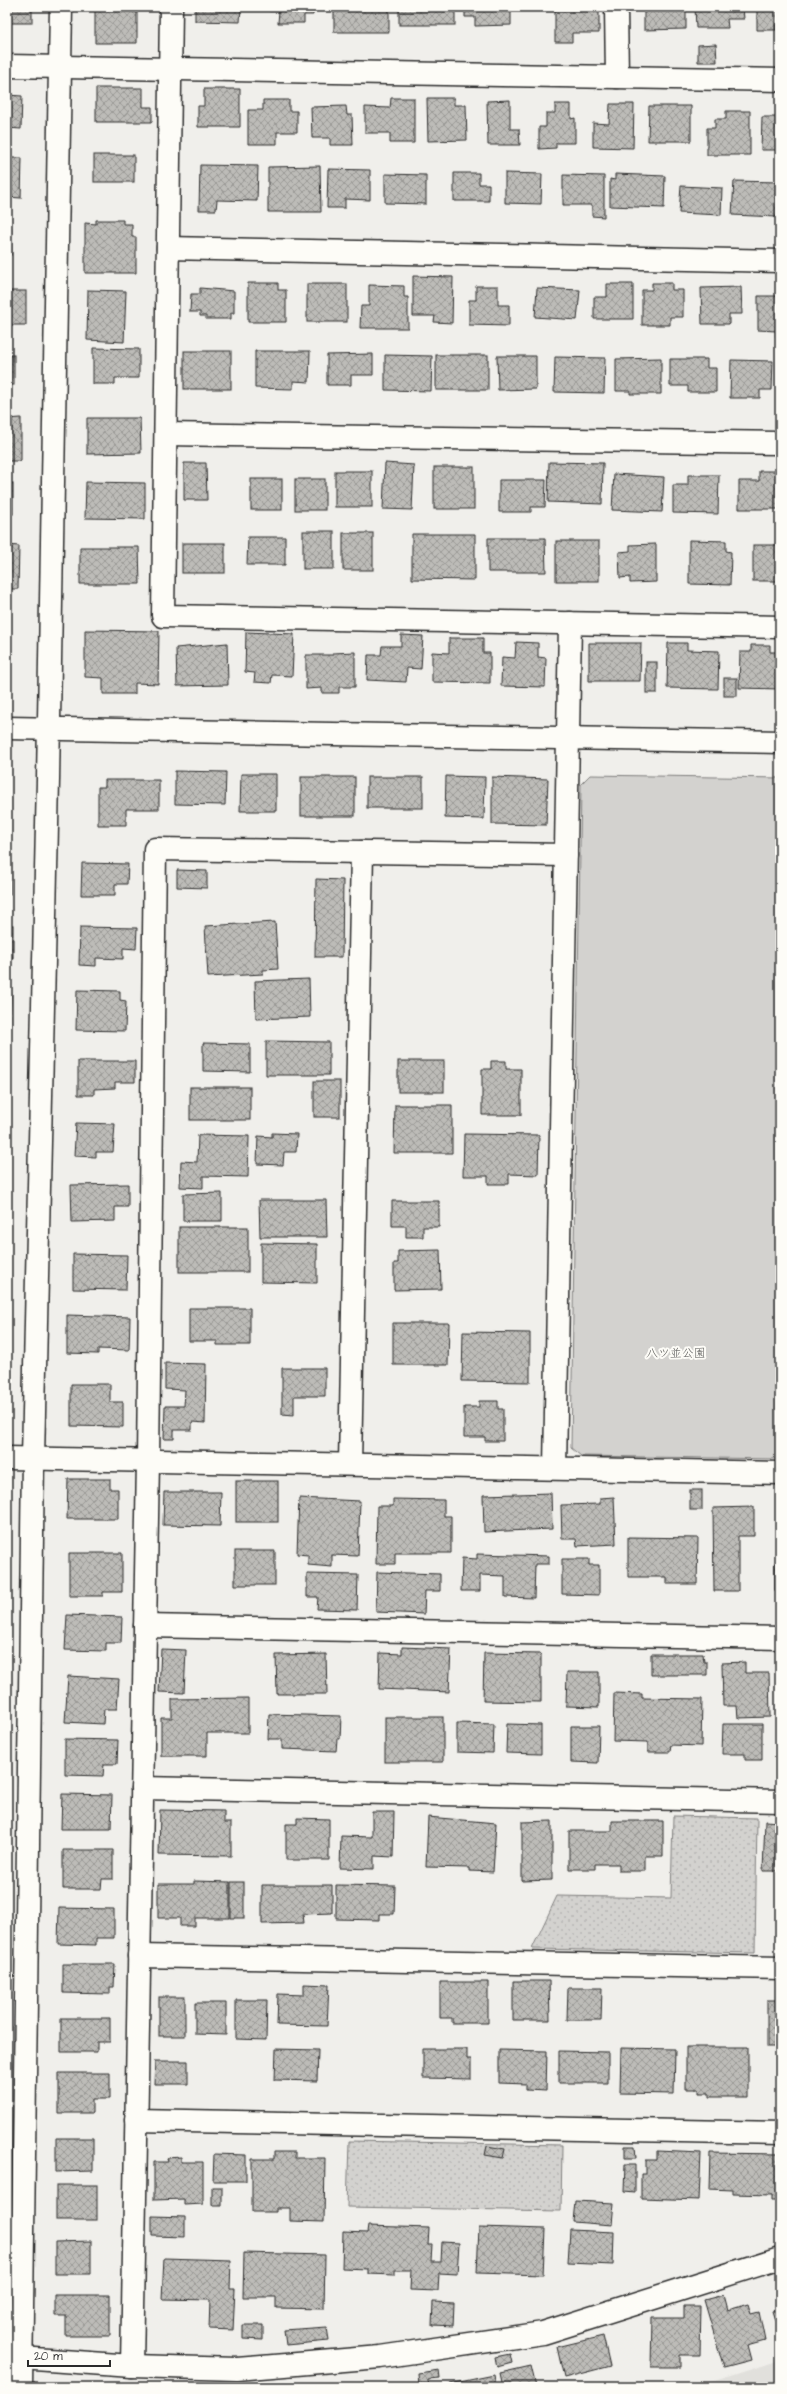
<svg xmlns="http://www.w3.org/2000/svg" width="787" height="2394" font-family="'Architects Daughter','Klee One',sans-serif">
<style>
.built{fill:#e1e0dc}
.green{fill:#d3d2cf;stroke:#7f7e7d}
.garden{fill:url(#garden-dots);stroke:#7f7e7d}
.building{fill:url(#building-cross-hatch);stroke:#2b2b2b}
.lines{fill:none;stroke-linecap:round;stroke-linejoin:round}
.street-casing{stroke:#2b2b2b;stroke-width:25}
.secondary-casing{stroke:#2b2b2b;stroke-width:25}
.street{stroke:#fdfcf7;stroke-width:22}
.secondary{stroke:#fdfcf7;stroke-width:22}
.labels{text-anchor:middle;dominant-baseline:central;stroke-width:4;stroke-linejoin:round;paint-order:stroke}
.park-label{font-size:12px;fill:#555554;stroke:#fdfcf7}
</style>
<defs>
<pattern id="garden-dots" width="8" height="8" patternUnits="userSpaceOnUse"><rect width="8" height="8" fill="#d3d2cf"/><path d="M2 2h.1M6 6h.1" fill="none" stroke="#b5b4b2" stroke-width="1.8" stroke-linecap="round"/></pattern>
<pattern id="building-cross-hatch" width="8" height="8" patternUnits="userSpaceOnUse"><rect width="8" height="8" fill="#bdbcb8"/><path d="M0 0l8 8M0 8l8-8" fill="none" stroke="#9a9996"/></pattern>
</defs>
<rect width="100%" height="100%" fill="#f0efeb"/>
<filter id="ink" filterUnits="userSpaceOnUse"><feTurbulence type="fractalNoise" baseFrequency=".025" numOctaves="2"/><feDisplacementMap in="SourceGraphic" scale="8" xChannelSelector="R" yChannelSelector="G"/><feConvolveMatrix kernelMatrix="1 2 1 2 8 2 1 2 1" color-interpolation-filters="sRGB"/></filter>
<g filter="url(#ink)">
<path class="built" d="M780 2360V2387H692L721 2379Z"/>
<path class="green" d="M590 775 780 778V1459L581 1456 571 1448 581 784Z"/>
<g class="garden">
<path d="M673 1816 757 1818 755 1953 532 1949 557 1896 671 1898Z"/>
<path d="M349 2141 562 2145 561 2211 347 2207Z"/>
</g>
<g class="building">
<rect x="7" y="7" width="25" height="16"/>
<path d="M95 7H133V12H137V43H95Z"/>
<path d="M195 7H241L240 22 195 21Z"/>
<path d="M270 7H313V15H304V23H278L279 11H269Z"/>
<rect x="334" y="7" width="55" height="25"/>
<rect x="399" y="7" width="56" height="18"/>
<path d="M465 7H511V25L475 26V17H465Z"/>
<path d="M555 7H599V33H572V42H555Z"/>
<path d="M644 7H686V29L644 30Z"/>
<path d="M695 7H743L744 19H727L728 28H696Z"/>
<path d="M757 7H780V25H776V30H757Z"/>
<path d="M716 44 717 62H698V45Z"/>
<path d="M96 88H143V107H152V122H96Z"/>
<path d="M204 89H240V127H198V106H204Z"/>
<path d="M7 95 22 96 21 129 7 128Z"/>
<path d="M391 98H414V143H390V133H365V107L390 108Z"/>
<path d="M427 98H454V105H466L467 140 428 141Z"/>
<path d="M263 100H289V111H297V132H277V144H248V110H263Z"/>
<path d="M510 100V129H519L520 145H488L487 101Z"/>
<path d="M555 104H571V119L575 118V143H556V148L539 149V127H546V113H555Z"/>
<path d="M610 104H634L633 148 593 147V123L609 124Z"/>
<path d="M346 106 347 115H352L353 145H330V138H312L311 107Z"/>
<path d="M649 106H691V141H648Z"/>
<path d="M726 111H750V155H707V128H715V119H726Z"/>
<path d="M762 117H780V150H761Z"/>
<rect x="94" y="155" width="40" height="27"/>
<path d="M7 158H22L21 198 7 197Z"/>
<path d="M200 165 258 166 257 201 217 200 216 210H199Z"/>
<path d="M320 166 321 212H268V167Z"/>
<path d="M328 169 370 170V200L345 199V208H327Z"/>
<path d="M454 173H479V184H489V201H454Z"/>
<path d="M505 173 542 174 541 204 505 203Z"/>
<path d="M385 174 426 175V204L385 203Z"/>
<path d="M615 174 665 176 664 208 610 206V179L615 180Z"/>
<path d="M563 175 604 176V217L592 216V205H563Z"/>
<path d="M734 181 778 182 777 217 732 215Z"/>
<path d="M681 186 722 188 721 215 679 213Z"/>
<path d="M96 220H123V224H132V237H136V273H85V223L96 224Z"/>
<rect x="7" y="228" width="4" height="27"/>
<path d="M413 276 453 277 452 323 434 322 435 316H413Z"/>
<path d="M248 283H278V290H286V322H248Z"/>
<path d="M652 283H672V290H683V317H670V325H642V290H652Z"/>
<rect x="307" y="284" width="40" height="38"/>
<path d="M607 284H633V319H594V297H607Z"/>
<path d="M369 285 404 286V297H408V328H360L361 306H369Z"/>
<path d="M476 286H498V305H509V326L469 325V300H476Z"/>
<path d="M741 287 742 314H729V324H702L701 288Z"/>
<path d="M200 288 234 291V313H231V319H206V316H200V312H190L191 294H200Z"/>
<path d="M537 288 580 290 577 320 535 317Z"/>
<path d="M88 290 126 291 124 342 87 340Z"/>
<rect x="7" y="291" width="19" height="34"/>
<path d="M758 296H780V337H776V331L758 330Z"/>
<path d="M93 348 139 349V378H115V384H93Z"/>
<rect x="184" y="351" width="47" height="38"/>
<path d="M255 351H310L309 382 293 381V389L255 388Z"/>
<path d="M373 354V375H351V385H327V355Z"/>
<rect x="7" y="355" width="7" height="30"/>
<path d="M385 355 432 356 431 391 385 390Z"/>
<rect x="436" y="355" width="52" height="35"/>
<path d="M497 356H536V389L498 390Z"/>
<path d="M555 357 605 358 604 393 554 392Z"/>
<path d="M661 358V394H630V391H616V359Z"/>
<path d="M670 359H707V368H716V392H688V386H670Z"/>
<path d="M731 360 773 361 772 390H760V398H730Z"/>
<path d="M21 418V461H7V419Z"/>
<path d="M87 418H140L141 453 87 454Z"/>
<path d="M549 462 603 463 602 504 548 502Z"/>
<path d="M184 463H206L207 500H184Z"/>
<path d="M385 463 414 465 412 510 383 509Z"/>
<path d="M778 465H780V509H739V481H759V471H778Z"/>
<rect x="434" y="467" width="40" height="42"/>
<rect x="335" y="471" width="37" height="36"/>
<path d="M614 474 664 477 662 512 612 510Z"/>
<path d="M688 475H719L718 514 673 513V485H688Z"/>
<rect x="251" y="479" width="31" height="31"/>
<rect x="295" y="479" width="30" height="31"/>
<path d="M499 480H546L545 507H531V512H499Z"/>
<path d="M86 482 145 483V519L85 518Z"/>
<rect x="7" y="483" width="6" height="31"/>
<rect x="303" y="531" width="31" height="38"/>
<rect x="343" y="533" width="30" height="37"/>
<path d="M412 534H475V580L412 579Z"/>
<path d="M248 537H285V565H247Z"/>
<path d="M488 538H545L546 572H488Z"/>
<path d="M689 540 726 541V551L731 552 730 585 689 584Z"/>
<rect x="556" y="541" width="43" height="40"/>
<rect x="182" y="543" width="43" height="30"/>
<path d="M656 544V582L630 583V577L620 578 619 552 630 551V545Z"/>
<path d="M7 545 19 546 18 589H7Z"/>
<rect x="753" y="545" width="27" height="36"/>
<path d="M80 547H139L140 584H80Z"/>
<path d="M7 629H10L8 669H7Z"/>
<path d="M85 630 159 631 158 684 135 683V694H103V678L85 677Z"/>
<path d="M246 632 294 634 292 676 272 675 271 683 254 682 255 673 245 672Z"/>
<path d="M401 635 423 636 421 669 407 668 406 682 367 680 368 655H381L382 646H401Z"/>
<path d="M449 638H483V653H490V683L432 682V652L449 653Z"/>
<path d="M516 642 538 643V657L546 658 545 687 501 686 502 657 515 658Z"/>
<path d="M227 643 228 685 177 686 176 648Z"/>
<path d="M589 643H641L640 681H589Z"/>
<path d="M668 643H687V650L719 651 718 689 667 688Z"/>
<path d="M751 645H770V652H780V689L739 688 740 652H751Z"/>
<path d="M355 652V687H339V693H322V688L306 689V655H333V653Z"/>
<rect x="646" y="662" width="11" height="31"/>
<rect x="724" y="678" width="13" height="18"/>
<path d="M175 771 226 772 225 805 175 804Z"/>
<path d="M241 774H276V811H240Z"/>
<path d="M446 776 485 777 484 819 445 818Z"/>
<rect x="301" y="777" width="54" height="39"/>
<rect x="367" y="777" width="56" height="31"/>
<path d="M492 777 548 779 546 825 492 824Z"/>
<path d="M105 780H159V809H126V825H98V787H105Z"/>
<rect x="7" y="859" width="3" height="35"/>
<path d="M82 863 128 864 127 884H115V895H81Z"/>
<path d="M177 870 207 871V888L177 887Z"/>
<path d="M316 879 343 880 342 957H315Z"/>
<path d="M275 922 278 969 263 970V974L208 977 205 926Z"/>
<rect x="7" y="925" width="6" height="33"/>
<path d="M80 927 137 928 136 949 123 948V959L96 958V966L79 965Z"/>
<path d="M309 979 310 1017 256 1019 255 981Z"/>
<path d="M77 990 120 991V1000L126 1001 125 1031 76 1030Z"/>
<path d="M7 993H11L10 1028 7 1027Z"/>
<path d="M266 1041 329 1042V1075H266Z"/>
<path d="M203 1043 250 1044V1072L203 1071Z"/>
<path d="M78 1061H135V1082H115V1088L94 1089V1095H78Z"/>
<rect x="398" y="1061" width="46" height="31"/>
<path d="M491 1061H506V1069H521V1115H482V1069H491Z"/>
<rect x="314" y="1081" width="26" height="36"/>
<rect x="190" y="1087" width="60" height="33"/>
<path d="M395 1105H452V1153H394Z"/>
<path d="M76 1123 115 1124 113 1152H96V1157L74 1156Z"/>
<path d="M272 1133 297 1134 296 1152H284L283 1165 257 1164 258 1136 272 1137Z"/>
<path d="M464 1134 539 1135 538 1175 509 1174V1184H488V1176H463Z"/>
<path d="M198 1135 249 1136 248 1177 203 1176V1188L180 1187 181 1161 197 1162Z"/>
<path d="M128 1184V1207H115V1221L72 1222 71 1185Z"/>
<rect x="7" y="1193" width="1" height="32"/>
<path d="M222 1193V1221H183V1194Z"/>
<path d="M259 1200H326L327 1237H260Z"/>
<path d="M392 1201H439V1227H423V1237H406V1226H392Z"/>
<rect x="179" y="1227" width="69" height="45"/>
<path d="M261 1243 317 1244V1283L261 1282Z"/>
<path d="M7 1249H8L9 1285H7Z"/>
<path d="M440 1250 441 1289 394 1290V1263H398V1251Z"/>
<path d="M73 1254 127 1255 126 1290 73 1289Z"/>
<path d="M189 1308H250V1345H217V1341H189Z"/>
<path d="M67 1315 130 1317 129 1350 98 1349V1354L67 1353Z"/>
<path d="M393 1323H449L448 1365H393Z"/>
<path d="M463 1332 530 1333V1382L462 1381Z"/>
<path d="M165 1363 206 1364 205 1423 192 1422V1430H174V1439H164L165 1406H184L185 1390 165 1389Z"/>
<path d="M282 1368H325V1396H294V1415L282 1414Z"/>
<path d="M71 1384H110V1402H123V1427L71 1426Z"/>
<path d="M479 1401H498V1409H503V1441H485V1437H464V1407H479Z"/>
<path d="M68 1479H110V1489H118V1519H67Z"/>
<rect x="236" y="1481" width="42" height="41"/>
<rect x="690" y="1490" width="12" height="20"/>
<path d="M164 1492H221L220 1526 163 1525Z"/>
<path d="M551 1493 552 1529 484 1532 483 1495Z"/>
<path d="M614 1497 616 1544 577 1546 576 1539H562L561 1505 600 1504V1498Z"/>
<path d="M299 1498 360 1501 358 1556 332 1555V1567L308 1565V1555L297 1554Z"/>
<path d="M393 1499 444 1500V1516H451V1553H395V1564H376L377 1506H393Z"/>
<path d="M754 1507V1536H738V1591H714L713 1508Z"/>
<path d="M628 1537 698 1538 697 1584H667V1577H628Z"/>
<rect x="235" y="1551" width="40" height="34"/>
<path d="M69 1553H122V1592H103V1596H69Z"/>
<path d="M477 1554 549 1556V1564H535L534 1598 505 1597V1576L480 1575V1591H461L462 1558 477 1559Z"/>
<path d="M562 1559H589V1565H599V1595L562 1594Z"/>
<rect x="775" y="1563" width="5" height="27"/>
<path d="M377 1572 440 1574V1591H425L424 1614 376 1612Z"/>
<path d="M307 1574 358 1575 357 1610 317 1609 318 1597H307Z"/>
<path d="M67 1615 122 1617 121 1643H106V1651L65 1650Z"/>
<path d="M402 1647 451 1649 449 1692 379 1689 380 1653 402 1654Z"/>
<path d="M161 1649 186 1650 184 1693 159 1692Z"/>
<path d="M484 1653 541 1654V1702L483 1701Z"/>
<path d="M326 1654 327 1694H277L276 1655Z"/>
<path d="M651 1654H703L704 1662H707V1675H651Z"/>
<path d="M745 1662V1673H769L770 1717 738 1718 737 1706H723L722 1663Z"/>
<path d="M567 1672H599V1707L566 1706Z"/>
<path d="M68 1676 119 1679 117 1709H104L103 1724 65 1722Z"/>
<path d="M614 1693 642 1694V1698L702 1699 701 1746 671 1745 670 1752H648V1742L613 1741Z"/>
<path d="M248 1698V1733H207V1756H161V1718H172V1699Z"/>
<path d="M269 1714 341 1716 340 1739H337L336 1751 282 1749V1739H268Z"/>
<rect x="385" y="1717" width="58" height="45"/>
<path d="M457 1723 494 1724 493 1753 457 1752Z"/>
<path d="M507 1724 541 1725V1754L506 1753Z"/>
<path d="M723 1724H762V1760H745V1754H722Z"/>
<path d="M571 1726H599L598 1763 571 1762Z"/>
<path d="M65 1739 118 1740 117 1764H104L103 1776 65 1775Z"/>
<path d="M62 1794 112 1795 111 1829H61Z"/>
<path d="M160 1810 224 1811V1823H231V1856L159 1855Z"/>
<path d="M372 1812H394L393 1857 374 1856V1869L340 1868 341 1836 372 1837Z"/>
<path d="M428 1817 496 1823 493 1872 469 1871V1868L426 1867Z"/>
<path d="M297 1818 329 1819V1860H286V1824H297Z"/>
<path d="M552 1821V1880L522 1881V1822Z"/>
<path d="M612 1821H663V1856H645V1871H619V1864H595V1869H569V1831H612Z"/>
<path d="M765 1821 780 1822V1871H763Z"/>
<path d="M63 1850H113V1879H102L101 1889H63Z"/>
<path d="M194 1881 230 1882V1918H195V1926H180V1918H158V1884H194Z"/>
<rect x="231" y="1882" width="13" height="36"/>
<path d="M262 1885H332V1913L303 1914 304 1923 262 1924Z"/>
<path d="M336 1885 395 1886 394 1914H379V1920L336 1919Z"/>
<path d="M59 1908 114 1909V1938H96V1945L58 1944Z"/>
<path d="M63 1964H115L114 1987H110V1994L63 1993Z"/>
<path d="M513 1981H549L550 2020H513Z"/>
<path d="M440 1982H488V2023H452V2018H440Z"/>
<path d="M304 1984 329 1985 327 2026 277 2025 278 1994 304 1995Z"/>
<path d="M568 1988H602L601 2020H567Z"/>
<rect x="159" y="1997" width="26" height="39"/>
<path d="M236 2000H267L266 2040 236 2039Z"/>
<rect x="767" y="2000" width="13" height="47"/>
<path d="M195 2003H226V2035L195 2034Z"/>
<path d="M61 2018H110V2042H97V2052H61Z"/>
<path d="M686 2047H748V2097H709V2093H699V2089H686Z"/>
<path d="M621 2048 675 2049 674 2094 620 2093Z"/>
<path d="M276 2049 318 2050 317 2081 275 2080Z"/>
<path d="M423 2049H467V2059H471V2079L423 2078Z"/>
<path d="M499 2050 547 2051 546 2091 526 2090V2084L499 2083Z"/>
<path d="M559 2051 608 2052V2083H559Z"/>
<path d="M155 2061H188V2084H154Z"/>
<path d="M59 2073H110V2099H92V2113H59Z"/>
<path d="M56 2138H93V2171L56 2172Z"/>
<path d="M487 2146 505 2149 503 2158 485 2155Z"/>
<path d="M625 2146H635L636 2158H625Z"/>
<path d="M657 2151 701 2153 699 2200 641 2198V2174H646V2160H657Z"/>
<path d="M274 2152H295V2158H325L324 2222 290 2221V2208H276V2212H252V2159H274Z"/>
<path d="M710 2153 780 2154V2201H771V2195L733 2194V2190L709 2189Z"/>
<path d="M214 2154 246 2155V2181H213Z"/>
<path d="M181 2157V2162H203V2204L184 2205V2199L154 2200V2162H168L167 2158Z"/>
<path d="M625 2164H635V2193L624 2192Z"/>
<rect x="56" y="2185" width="41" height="35"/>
<rect x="212" y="2187" width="10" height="18"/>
<path d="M575 2201 614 2203 612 2225 573 2222Z"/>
<path d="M152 2216 185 2217V2237L152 2236Z"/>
<path d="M368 2226 429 2228 428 2244H432L431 2262H441L442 2242 459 2243 457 2274 439 2273 438 2291 410 2290 411 2270H395V2275L368 2274V2269L342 2268 343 2232 367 2233Z"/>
<path d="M479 2227 545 2229 543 2275 477 2273Z"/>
<path d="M570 2230 614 2232 613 2265 568 2263Z"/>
<path d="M91 2241V2274H55V2242Z"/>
<path d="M244 2253 325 2255 324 2309 276 2308V2297H243Z"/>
<path d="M164 2258 231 2260 230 2289H235L233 2330 209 2329 210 2300 162 2299Z"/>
<path d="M55 2295H110V2336H66V2316H55Z"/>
<path d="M723 2295 727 2310 748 2304 751 2314 759 2312 765 2341 747 2346 751 2361 724 2368 704 2300Z"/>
<path d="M433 2302 454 2303 453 2326 432 2325Z"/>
<path d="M684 2306H701L700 2355H680V2367H651L652 2318H684Z"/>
<path d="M780 2308V2336L772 2311Z"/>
<path d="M243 2325H263V2340L243 2339Z"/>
<path d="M327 2327 329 2341 286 2345 284 2330Z"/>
<path d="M603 2336 610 2366 564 2378 557 2347Z"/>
<path d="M510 2354 512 2363 497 2367 495 2357Z"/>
<path d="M531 2366 536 2387H503L500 2373Z"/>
<path d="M439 2370 440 2378 428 2379 429 2387H419L418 2373Z"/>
<path d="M494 2375 496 2387H451L450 2384Z"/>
</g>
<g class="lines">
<defs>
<g id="street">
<path d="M171 7 163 616 780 627"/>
<path d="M616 7 617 77"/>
<path d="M7 66 780 80"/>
<path d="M168 248 780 261"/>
<path d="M166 434 780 443"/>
<path d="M7 1458 780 1473"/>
<path d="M350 1464 362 852"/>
<path d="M555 1468 570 623"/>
<path d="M145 1626 780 1638"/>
<path d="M142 1788 780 1801"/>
<path d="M139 1956 780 1968"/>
<path d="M136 2120 780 2133"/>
<path d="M7 2357 132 2366 237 2369 380 2357 543 2333 780 2258"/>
<path d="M132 2366 148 1461 155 849 566 855"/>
</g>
<g id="secondary">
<path d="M7 728 780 742"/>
<path d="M21 2387 33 1458 48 780 61 7"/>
</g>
</defs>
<use href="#street" class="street-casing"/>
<use href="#secondary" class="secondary-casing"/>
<use href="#street" class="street"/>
<use href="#secondary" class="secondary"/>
</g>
</g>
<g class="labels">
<g class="park-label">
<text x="676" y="1353">八ツ並公園</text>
</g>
</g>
<rect width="787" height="2394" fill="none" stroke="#fdfcf7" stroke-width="24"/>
<rect x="12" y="12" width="763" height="2370" fill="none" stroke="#2b2b2b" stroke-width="1.5" filter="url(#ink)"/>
<path d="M28 2360v6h82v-6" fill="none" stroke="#2b2b2b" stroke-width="2"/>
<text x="34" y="2360" font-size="12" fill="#2b2b2b" stroke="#fdfcf7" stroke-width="3" paint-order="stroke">20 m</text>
</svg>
